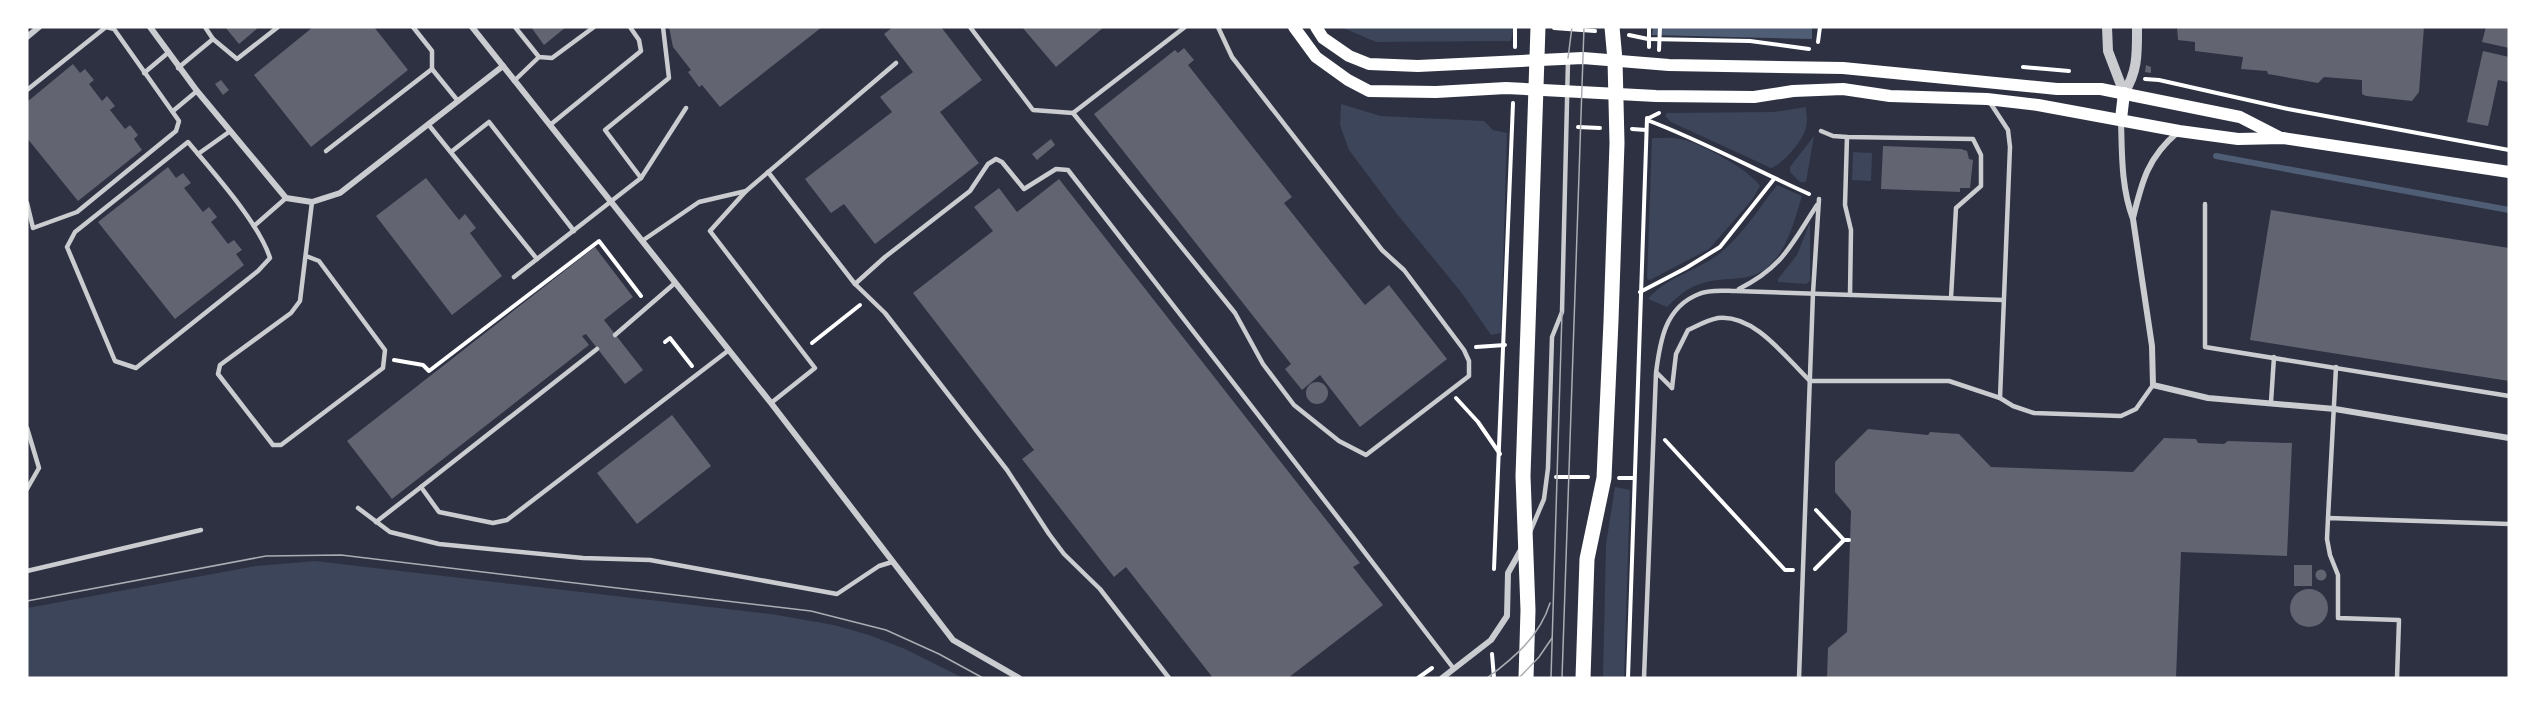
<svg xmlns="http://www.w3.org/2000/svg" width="2536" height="705" font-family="'Noto Sans',sans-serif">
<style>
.green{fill:#3c4559}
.water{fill:#4f5d75}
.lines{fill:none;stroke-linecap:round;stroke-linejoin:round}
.stream{stroke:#4f5d75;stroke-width:6}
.building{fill:#626471}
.path{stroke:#fff;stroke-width:4}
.service{stroke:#caccd0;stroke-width:4.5}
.minor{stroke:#caccd0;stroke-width:6}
.tertiary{stroke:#caccd0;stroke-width:10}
.secondary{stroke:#fff;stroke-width:12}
.primary{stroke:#fff;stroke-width:15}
.tram{stroke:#abadb3;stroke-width:1.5}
</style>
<rect width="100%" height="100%" fill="#2d3142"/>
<g class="green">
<path d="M1341 27H1514L1511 41 1376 42Z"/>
<path d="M1341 104 1381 116 1484 121 1493 130 1507 133 1501 333 1491 335 1461 292 1397 214 1349 150 1340 125Z"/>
<path d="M1806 107C1806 113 1808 121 1806 127 1804 140 1783 164 1771 168L1671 122 1665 116 1667 113 1774 112Z"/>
<path d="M1814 136 1806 182H1800L1790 172V167Z"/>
<path d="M1652 138C1661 138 1671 137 1680 139 1698 141 1751 171 1760 186L1752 200 1709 249 1650 280 1647 279Z"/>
<path d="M1853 152 1872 153 1871 181 1852 180Z"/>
<path d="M1777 185 1802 196C1796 215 1791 236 1780 253 1755 290 1730 272 1697 285 1686 289 1675 299 1667 307L1648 299C1666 277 1697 271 1719 254 1742 236 1759 208 1777 185Z"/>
<path d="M1810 222V281L1806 284 1778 282V279L1797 255Z"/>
<path d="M1615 487 1630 490 1624 678H1603L1606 544Z"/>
<path d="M315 561 771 614 834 625 869 635 905 649 963 678H27V608L256 566Z"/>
</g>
<path class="water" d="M1653 27H1812V39L1652 35Z"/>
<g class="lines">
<path class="stream" d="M2216 156 2509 210"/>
</g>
<g class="building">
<path d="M225 27H259L239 44Z"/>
<path d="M313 27H374L408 70 311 147 254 75Z"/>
<path d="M531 27H566L544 45Z"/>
<path d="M669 27H822L720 107 702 85 699 87 688 72 691 70 673 47Z"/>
<path d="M893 27H941L982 80 940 112 979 163 875 244 844 204 831 213 805 179 892 112 880 97 913 72 884 34Z"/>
<path d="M1022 27H1104L1056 67Z"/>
<path d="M2177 27H2424L2419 92 2412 101 2366 96 2362 94V80L2324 77 2318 83 2268 74 2267 71 2241 69 2243 57 2195 51V42L2178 40Z"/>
<path d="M2486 27H2509V48L2482 42Z"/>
<path d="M1184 48 1194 60 1188 65 1292 197 1284 203 1365 305 1389 285 1447 359 1360 427 1320 375 1302 390 1285 369 1291 364 1094 114 1175 50 1178 53Z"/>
<path d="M2483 51 2509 57 2508 82 2498 80 2488 126 2467 122Z"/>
<path d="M73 64 80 73 85 69 94 80 89 84 102 101 107 96 115 106 110 110 125 129 130 125 138 135 134 139 142 150 78 201 27 138V102Z"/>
<path d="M2146 65 2151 67V73L2145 72Z"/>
<path d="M221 80 229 90 223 95 215 84Z"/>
<path d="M1051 139 1055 145 1037 160 1032 154Z"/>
<path d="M1883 146 1961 149 1967 151 1969 159 1973 160 1970 188H1960V192L1881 189Z"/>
<path d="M168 167 176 178 183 173 191 183 184 188 203 212 209 207 217 217 211 222 228 244 234 240 242 250 236 254 244 265 175 319 98 222Z"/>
<path d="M426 178 459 220 465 214 476 228 470 233 502 276 452 315 376 216Z"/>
<path d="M1059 179 1360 563 1353 567 1383 605 1288 678H1213L1126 567 1114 577 1022 459 1034 450 913 293 993 231 974 207 999 188 1017 212Z"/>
<path d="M2271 210 2509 248V381L2250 340Z"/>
<path d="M595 247 633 297 604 320 643 370 625 384 586 334 582 336 589 345 392 499 347 441Z"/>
<circle cx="1317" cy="393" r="11"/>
<path d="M672 415 711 466 637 524 597 473Z"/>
<path d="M1868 429 1928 435 1930 432 1959 434 1991 467 2133 472 2164 438 2196 439 2198 443 2224 444 2228 441 2292 443 2287 556 2181 552 2176 678H1827L1828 648 1847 632 1851 511 1835 492V462Z"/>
<rect x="2294" y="565" width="18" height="21"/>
<circle cx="2321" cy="575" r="5.5"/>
<circle cx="2309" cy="608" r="19"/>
</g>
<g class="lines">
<g class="path">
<path d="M1554 28 1595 31"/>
<path d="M1629 35 1648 39 1750 41 1809 49"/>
<path d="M1818 42 1820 27"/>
<path d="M1515 47V27"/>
<path d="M1649 47V27"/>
<path d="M1659 50 1660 27"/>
<path d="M2023 67 2069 71"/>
<path d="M2145 79 2159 80 2288 109 2509 150"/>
<path d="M1647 119 1659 113"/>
<path d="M1647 120C1703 141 1755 170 1809 194"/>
<path d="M1578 127 1600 128"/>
<path d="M1632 129 1646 130"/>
<path d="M1640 292 1686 268 1720 247 1774 179"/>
<path d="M665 342 670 338 692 366"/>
<path d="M812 343 860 305"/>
<path d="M1476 347 1505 345"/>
<path d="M394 360 423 365 429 371 599 241 641 296"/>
<path d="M1456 398 1478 422 1500 454"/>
<path d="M1665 440 1785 570H1793"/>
<path d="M1556 477H1588"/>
<path d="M1619 478H1634"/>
<path d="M1816 510 1844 540"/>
<path d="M1494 569 1513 103"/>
<path d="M1815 569 1844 540H1849"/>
<path d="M1492 654 1494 678"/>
<path d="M1418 678 1432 668"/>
<path d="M1628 678 1647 118"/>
</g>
<g class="service">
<path d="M205 27 213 39 237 59 278 27"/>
<path d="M413 27 432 51V69"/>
<path d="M515 27 539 57 552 58 594 27"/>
<path d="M970 27 1033 110 1073 113 1185 27"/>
<path d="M178 68 213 39"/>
<path d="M144 73 169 52"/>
<path d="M514 81 539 57"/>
<path d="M27 90 106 27 114 29 179 121 176 131 77 212 33 228 27 203"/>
<path d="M1989 101 2008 130 2010 147 2000 398 2013 406 2034 413 2121 416 2136 409 2153 385"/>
<path d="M173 111 197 91"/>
<path d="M1073 113 1235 313 1263 364 1294 405 1339 441 1366 455 1469 376V361L1464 350 1404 270 1382 250 1232 57 1218 27"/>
<path d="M428 124 537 259"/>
<path d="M550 125 641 51 639 40 630 27"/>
<path d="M1821 131 1833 136 1847 137 1973 139 1981 155V186L1956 208 1951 298"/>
<path d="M1847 137 1845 205 1851 230 1850 295"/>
<path d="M188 142C213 172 259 223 270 258L258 271 136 368 115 361 67 247 75 232Z"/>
<path d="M326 151 432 69 458 101"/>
<path d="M451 152 489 122 574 231"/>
<path d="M198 154 229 132"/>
<path d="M768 172 855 284 885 313 1007 470 1049 534 1064 554 1100 589 1169 678"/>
<path d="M641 178 605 130 669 78 663 27"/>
<path d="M2205 204V347L2509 396"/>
<path d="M254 226 286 198"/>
<path d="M642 241 699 202 746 191"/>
<path d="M306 256 319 261 385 350 383 368 281 445H273L218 374 220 365 291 313 300 301 312 202"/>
<path d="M514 277 641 178 686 108"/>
<path d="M855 284 885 257 970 191 988 164 996 159 1002 162 1024 189 1056 169 1068 170 1353 537 1454 669"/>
<path d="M1739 289C1783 267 1791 245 1817 205"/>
<path d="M615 335 675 283"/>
<path d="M597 349 421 487 439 512 493 523 507 520 729 350"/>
<path d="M1657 373 1672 388"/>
<path d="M1672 388 1676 354 1688 330C1697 326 1707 320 1718 318 1755 314 1786 358 1810 381H1949L2000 398"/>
<path d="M2271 402 2274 357"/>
<path d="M771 403 815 368 710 231 746 191 896 63"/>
<path d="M27 428 39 468 27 489"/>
<path d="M358 508 390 532 439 544 583 558 650 560 837 594 879 566 892 562"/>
<path d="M2328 518 2336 367"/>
<path d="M376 522 421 487"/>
<path d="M1530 532 1544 499 1548 468 1552 337 1562 312 1568 60"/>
<path d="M27 571 201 530"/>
<path d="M1644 678 1656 373C1660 341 1665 307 1699 294 1709 289 1725 291 1736 291L2003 300"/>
<path d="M1799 678 1813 293 1819 199"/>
<path d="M2397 678 2399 620 2338 618V575L2330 555 2327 539 2328 518 2509 524"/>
</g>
<g class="minor">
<path d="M150 27 197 91 286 198 312 202 340 193 503 66"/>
<path d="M472 27 771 403 953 640 1019 678"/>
<path d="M27 37 39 27"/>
<path d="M2121 120C2122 153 2121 187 2133 219L2152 346 2153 385 2208 398 2335 409 2509 438"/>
<path d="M2133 218C2142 181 2148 157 2178 132"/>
<path d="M1442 678 1491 640 1507 616 1508 573 1522 548"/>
</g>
<g class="tertiary">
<path d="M2107 27 2108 51 2124 93"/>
<path d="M2124 93C2138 71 2137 53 2137 27"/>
</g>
<g class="secondary">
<path d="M1294 27 1316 57 1348 80 1369 91 1436 92 1506 88 1656 96 1754 97 1793 91 1843 89 1890 96 1987 99 2038 105 2179 131 2238 139 2283 138 2509 172"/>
<path d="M1316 27 1323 38 1349 56 1369 64 1418 66 1583 58 1669 65 1843 68 2057 89H2101L2240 117 2279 137"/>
<path d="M2121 119 2124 93"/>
</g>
<g class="primary">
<path d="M1526 678 1528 610 1523 476 1538 27"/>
<path d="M1583 678 1587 559 1604 478 1611 321 1617 143 1615 60 1612 27"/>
</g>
<g class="tram">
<path d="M1568 58 1572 27"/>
<path d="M27 601 266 556 341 555 811 611 886 630 939 654 983 678"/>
<path d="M1487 678C1514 658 1540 636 1550 603"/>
<path d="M1519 678 1539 657 1552 638"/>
<path d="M1551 678 1562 312"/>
<path d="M1562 678 1584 27"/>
</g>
</g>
<rect width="2536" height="705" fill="none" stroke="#ffffff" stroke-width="57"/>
</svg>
